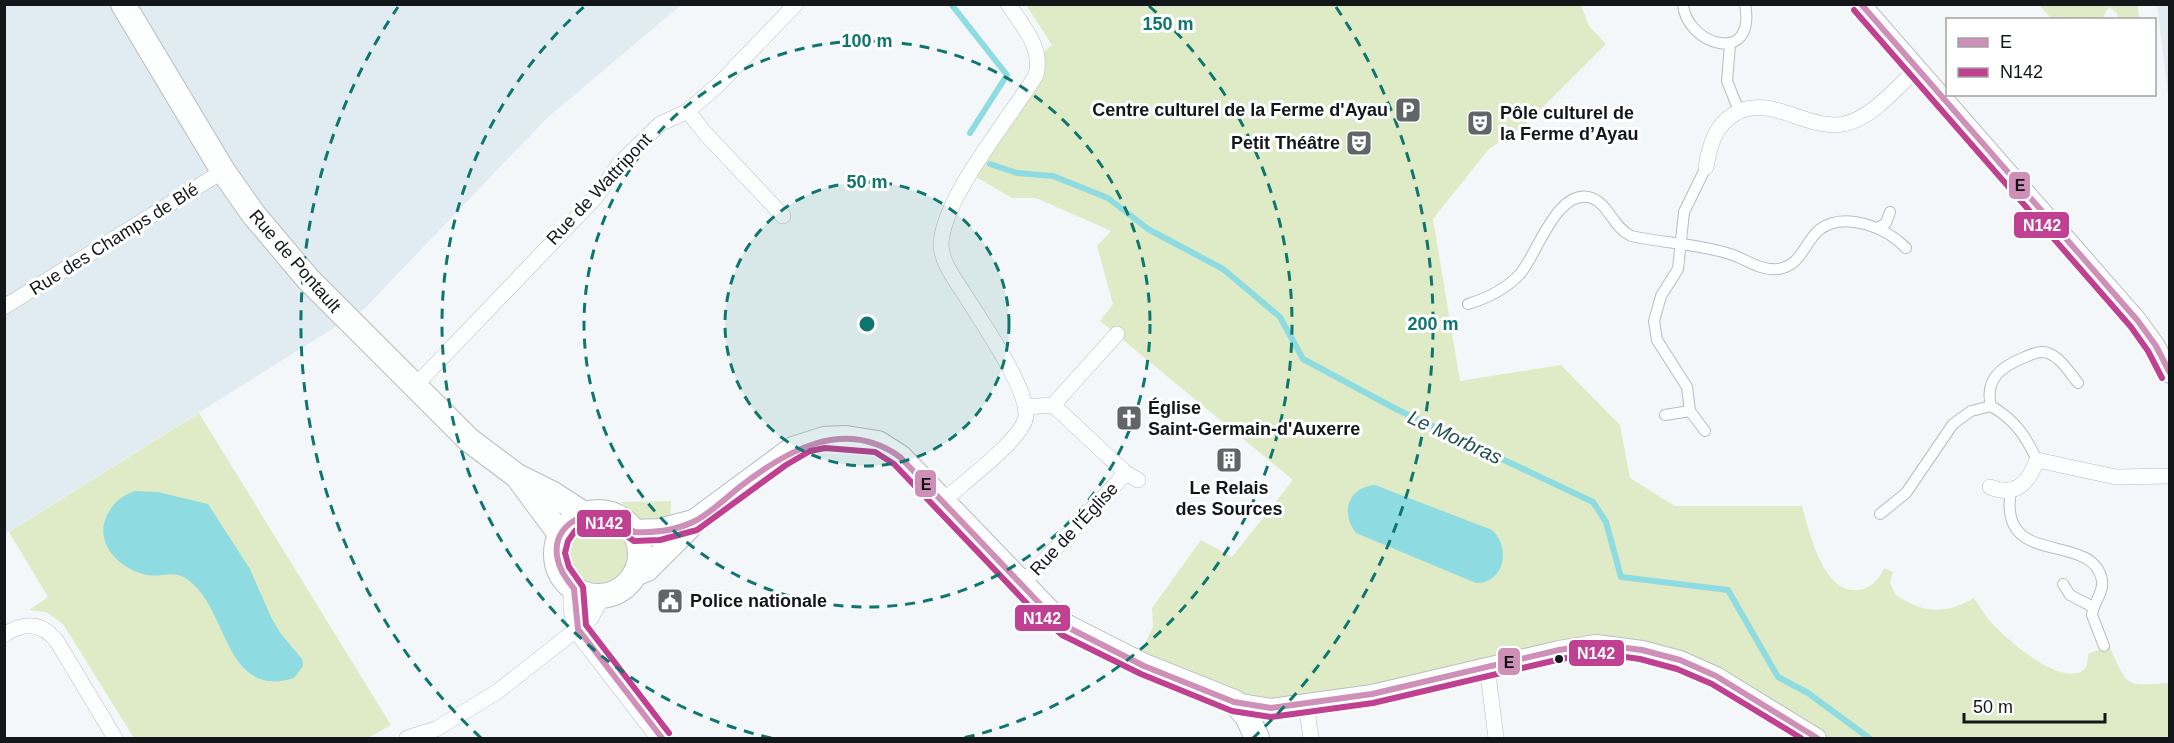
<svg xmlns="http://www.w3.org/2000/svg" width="2174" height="743" font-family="Arial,sans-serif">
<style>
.built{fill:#e1ebf2}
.green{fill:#dfebc6}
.water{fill:#8edbe1}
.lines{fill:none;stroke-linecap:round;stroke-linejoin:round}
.stream{stroke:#8edbe1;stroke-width:6}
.pedestrian-casing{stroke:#babcbf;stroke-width:12}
.minor-casing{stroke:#babcbf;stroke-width:16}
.tertiary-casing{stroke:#babcbf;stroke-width:20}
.secondary-casing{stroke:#babcbf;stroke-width:22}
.primary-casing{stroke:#babcbf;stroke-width:26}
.pedestrian{stroke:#fdfefe;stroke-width:10}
.minor{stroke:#fdfefe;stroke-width:15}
.tertiary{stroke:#fdfefe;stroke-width:18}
.secondary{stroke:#fdfefe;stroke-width:21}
.primary{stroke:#fdfefe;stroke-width:24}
.bus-1-casing{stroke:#fff;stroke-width:10}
.bus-2-casing{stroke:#fff;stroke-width:10}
.bus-1{stroke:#ce90b9;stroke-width:6}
.bus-2{stroke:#c04191;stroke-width:6}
.ring{fill:none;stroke:#0f766e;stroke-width:3;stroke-dasharray:10 8}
.bus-dot{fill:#141719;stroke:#fff;stroke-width:2}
.labels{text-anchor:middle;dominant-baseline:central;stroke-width:6;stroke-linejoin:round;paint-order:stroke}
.poi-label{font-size:18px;font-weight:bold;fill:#141719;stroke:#fff;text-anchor:start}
.street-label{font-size:18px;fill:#141719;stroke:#fff}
.water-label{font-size:20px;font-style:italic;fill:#1f4f52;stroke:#fff}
.centre{fill:#0f766e;stroke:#fff;stroke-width:3}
.ring-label{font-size:18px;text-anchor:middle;font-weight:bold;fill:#0f766e;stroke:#fff;stroke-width:6;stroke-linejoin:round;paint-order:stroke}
.line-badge{stroke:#fff;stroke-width:2}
.badge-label{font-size:16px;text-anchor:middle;font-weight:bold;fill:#fff}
.pale-badge-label{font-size:16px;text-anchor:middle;font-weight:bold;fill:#111}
</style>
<rect width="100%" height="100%" fill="#f4f7fa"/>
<g class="built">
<path d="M5 5H681L547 118 364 309 5 534Z"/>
<path d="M2157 5H2169V113V102Z"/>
</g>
<g class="green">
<path d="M1026 5H1581L1589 26 1606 44 1527 123 1489 149 1433 219 1460 381 1561 365 1620 425 1630 478 1675 506H1802C1809 531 1823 593 1857 590 1871 589 1879 579 1884 568L1893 572 1890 583 1896 595C1924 614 1946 614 1974 598 1979 605 1984 614 1990 621 2005 638 2067 694 2087 666L2088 654 2109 646C2129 687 2122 686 2169 683V738H1817L1716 676 1596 644 1271 708 1144 666 1142 650 1153 627 1152 608 1201 540 1232 557 1293 480 1100 321 1113 304 1097 246 1111 231 1036 198H1012L971 174 1026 92 1038 56 1052 45Z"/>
<path d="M2039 5H2138L2139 19H2118L2117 13 2109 7 2104 15 2105 19H2052Z"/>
<path d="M199 413 391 725 368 738H134L63 624 46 612 29 610 48 597 9 532Z"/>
<path d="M671 501 670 518 643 521 621 502Z"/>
<circle cx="598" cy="554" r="29"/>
</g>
<g class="water">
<path d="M1375 485 1492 530C1511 547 1505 583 1476 583L1356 533C1340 513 1348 487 1375 485Z"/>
<path d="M135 491 158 492 208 504 250 569 271 617 281 634 302 659 303 666 294 678C230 698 228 623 198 589 174 562 164 582 140 573 113 564 92 537 110 510 116 500 124 495 135 491Z"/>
</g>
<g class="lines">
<g class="stream">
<path d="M951 4 1007 75 970 133"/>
<path d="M990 164 1017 173 1053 176 1108 198 1148 229 1223 269 1280 317 1303 359 1396 409 1593 502 1606 522 1621 577 1728 590 1778 677 1808 693 1869 738"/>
</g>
<defs>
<g id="pedestrian">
<path d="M1683 4C1686 45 1757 67 1745 4"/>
<path d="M1730 45 1727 81 1739 111"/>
<path d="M1879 227 1886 223 1890 212"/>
<path d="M1468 304C1488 298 1505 290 1520 274 1537 255 1557 186 1592 198 1609 205 1613 227 1631 236 1663 243 1699 244 1730 254 1746 259 1760 271 1778 269 1801 266 1804 243 1819 230 1844 210 1887 228 1906 248"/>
<path d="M1991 406C1984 378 2003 366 2025 357 2032 354 2040 350 2048 353 2060 357 2070 373 2078 383"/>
<path d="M1690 411 1687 387 1657 340 1654 321 1661 296 1678 269 1684 212 1706 167"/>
<path d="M1665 415 1690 411 1705 431"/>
<path d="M2011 491C1997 570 2092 530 2102 580 2104 593 2093 603 2092 615L2104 646"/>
<path d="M1880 514 1906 493 1953 424 1971 411 1991 406C2015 420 2025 435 2037 460"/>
<path d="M2063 584 2070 595 2093 607"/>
</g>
<g id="minor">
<path d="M688 111 704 132 783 216"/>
<path d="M1706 167C1710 144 1715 125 1736 113 1772 94 1807 131 1844 124 1872 118 1896 88 1917 69"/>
<path d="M4 307 223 171"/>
<path d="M413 388 596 197 620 163 660 124 688 111 719 84 796 4"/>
<path d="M1053 405 1117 334"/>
<path d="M1027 407 1053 405 1126 473 1138 480"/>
<path d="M1990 487C2015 497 2028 484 2037 460L2116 477 2170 476"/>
<path d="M944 500C963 483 1018 442 1025 420 1033 394 980 320 965 295 956 281 942 263 941 246 941 199 1011 117 1036 75 1043 48 1023 26 1008 4"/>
<path d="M1022 584 1126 473"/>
<path d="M4 635C24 621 43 622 58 643L115 738"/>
<path d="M1487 666 1496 738"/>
<path d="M1306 704 1311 738"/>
<path d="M407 738 436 729 497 692 591 618 603 596"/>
</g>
<g id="tertiary">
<path d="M1861 4 2138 321 2156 346 2170 374"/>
<path d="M1234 702 1271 708 1372 694 1559 650 1596 644 1642 650 1680 660 1716 676 1817 738"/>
</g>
<path id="secondary" d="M574 589V609L578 629 662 738"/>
<g id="primary">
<path d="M123 4 223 171 254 215 308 279 469 440 517 476 553 494 584 514"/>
<path d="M520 480 560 534"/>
<circle cx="598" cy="554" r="42"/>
<path d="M634 532 659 531 693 522"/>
<path d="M635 574 647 569 694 522 793 449 824 439 846 438 878 443 900 457 1055 618 1067 627 1144 666 1234 702 1247 716 1257 738"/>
</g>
</defs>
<use href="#pedestrian" class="pedestrian-casing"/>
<use href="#minor" class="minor-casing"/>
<use href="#tertiary" class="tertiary-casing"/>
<use href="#secondary" class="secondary-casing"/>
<use href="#primary" class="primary-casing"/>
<use href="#pedestrian" class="pedestrian"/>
<use href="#minor" class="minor"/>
<use href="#tertiary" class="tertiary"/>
<use href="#secondary" class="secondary"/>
<use href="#primary" class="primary"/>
<defs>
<g id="bus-1">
<path d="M1861 4 2138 321 2156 346 2170 373"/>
<path d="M634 532C655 533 678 530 697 520 711 512 725 499 737 489 784 452 843 416 900 457L1041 605 1067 627 1144 666 1234 702 1271 708 1372 694 1559 650 1596 644 1642 650 1680 660 1716 676 1817 738"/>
<path d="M574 589 578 629 662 738"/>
<path d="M574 589C566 578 559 570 557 556 552 524 589 506 615 518 622 521 628 527 634 532"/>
</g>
<g id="bus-2">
<path d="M1854 10 2131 327 2148 351 2162 378"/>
<path d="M669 733 586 625 583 587 569 567 565 553 568 541 575 531 585 524 598 522 612 526 634 541 660 540 697 530 786 465 810 451 825 448 875 452 894 464 1034 611 1062 635 1141 674 1232 711 1271 717 1373 703 1561 659 1596 653 1640 659 1677 669 1712 684 1801 738"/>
</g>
</defs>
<use href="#bus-1" class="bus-1-casing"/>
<use href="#bus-2" class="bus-2-casing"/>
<use href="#bus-1" class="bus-1"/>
<use href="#bus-2" class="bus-2"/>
</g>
<circle cx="867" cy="324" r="142" fill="#0f766e" fill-opacity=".12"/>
<g class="ring">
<circle cx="867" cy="324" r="142"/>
<circle cx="867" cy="324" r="283"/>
<path d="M771 738A425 425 0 0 1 585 6M1149 6A425 425 0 0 1 963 738"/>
<path d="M481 738A566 566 0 0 1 398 7M1336 7A566 566 0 0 1 1253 738"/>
</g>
<defs>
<symbol id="parking-square" viewBox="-11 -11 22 22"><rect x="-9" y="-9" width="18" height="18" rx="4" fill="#626568" stroke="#fff"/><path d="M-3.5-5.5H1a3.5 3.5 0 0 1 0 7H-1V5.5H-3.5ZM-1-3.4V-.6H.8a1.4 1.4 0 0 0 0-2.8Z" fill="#fff"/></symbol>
<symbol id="theatre-square" viewBox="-11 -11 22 22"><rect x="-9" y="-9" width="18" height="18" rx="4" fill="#626568" stroke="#fff"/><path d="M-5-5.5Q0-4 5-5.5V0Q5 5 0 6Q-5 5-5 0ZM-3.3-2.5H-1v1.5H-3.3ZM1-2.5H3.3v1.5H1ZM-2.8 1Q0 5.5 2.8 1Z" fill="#fff"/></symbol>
<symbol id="church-square" viewBox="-11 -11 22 22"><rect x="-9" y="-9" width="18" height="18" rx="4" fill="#626568" stroke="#fff"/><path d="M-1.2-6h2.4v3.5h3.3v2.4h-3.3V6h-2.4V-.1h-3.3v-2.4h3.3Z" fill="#fff"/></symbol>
<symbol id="building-square" viewBox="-11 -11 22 22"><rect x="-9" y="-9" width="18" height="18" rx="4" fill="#626568" stroke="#fff"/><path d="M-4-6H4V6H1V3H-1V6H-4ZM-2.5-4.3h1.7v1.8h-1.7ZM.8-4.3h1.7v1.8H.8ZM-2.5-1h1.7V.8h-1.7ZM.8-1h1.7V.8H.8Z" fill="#fff"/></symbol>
<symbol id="civic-square" viewBox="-11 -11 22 22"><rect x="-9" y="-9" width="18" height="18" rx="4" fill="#626568" stroke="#fff"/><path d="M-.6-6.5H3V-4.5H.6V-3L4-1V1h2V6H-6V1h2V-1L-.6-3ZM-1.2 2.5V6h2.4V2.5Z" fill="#fff"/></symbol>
</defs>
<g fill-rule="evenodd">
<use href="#parking-square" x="1393" y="95" width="30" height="30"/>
<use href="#theatre-square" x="1465" y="108" width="30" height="30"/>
<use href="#theatre-square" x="1344" y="128" width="30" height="30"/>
<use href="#church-square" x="1114" y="403" width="30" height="30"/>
<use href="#building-square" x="1214" y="445" width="30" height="30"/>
<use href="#civic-square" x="655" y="586" width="30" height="30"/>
</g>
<circle class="bus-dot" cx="1559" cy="659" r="5"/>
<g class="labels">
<g class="poi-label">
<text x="1388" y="110" text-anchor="end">Centre culturel de la Ferme d'Ayau</text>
<text x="1500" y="113">Pôle culturel de<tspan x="1500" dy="21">la Ferme d’Ayau</tspan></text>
<text x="1340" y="143" text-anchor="end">Petit Théâtre</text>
<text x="1148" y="408">Église<tspan x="1148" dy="21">Saint-Germain-d'Auxerre</tspan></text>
<text x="1229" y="488" text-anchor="middle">Le Relais<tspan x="1229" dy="21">des Sources</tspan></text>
<text x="690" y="601">Police nationale</text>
</g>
<g class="street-label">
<text transform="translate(599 189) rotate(-47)">Rue de Wattripont</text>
<text transform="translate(114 239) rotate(-32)">Rue des Champs de Blé</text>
<text transform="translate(295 261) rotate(49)">Rue de Pontault</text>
<text transform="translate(1074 529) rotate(-47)">Rue de l'Église</text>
</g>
<g class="water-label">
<text transform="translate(1455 437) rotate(25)">Le Morbras</text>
</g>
</g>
<circle cx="867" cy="324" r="9" class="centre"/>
<g class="ring-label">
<text x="1168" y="30">150 m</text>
<text x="867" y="47">100 m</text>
<text x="867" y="188">50 m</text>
<text x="1433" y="330">200 m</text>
</g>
<g class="line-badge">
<rect x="2008" y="171" width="23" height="29" rx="6" fill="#ce90b9"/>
<rect x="2013" y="211" width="57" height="28" rx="6" fill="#c04191"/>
<rect x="914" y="469" width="23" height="29" rx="6" fill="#ce90b9"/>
<rect x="576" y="509" width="56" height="29" rx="6" fill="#c04191"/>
<rect x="1014" y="604" width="57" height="28" rx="6" fill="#c04191"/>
<rect x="1568" y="639" width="57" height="28" rx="6" fill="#c04191"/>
<rect x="1497" y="647" width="24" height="29" rx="6" fill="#ce90b9"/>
</g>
<g class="badge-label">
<text x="2042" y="231">N142</text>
<text x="604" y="529">N142</text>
<text x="1042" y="624">N142</text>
<text x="1596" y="659">N142</text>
</g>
<g class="pale-badge-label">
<text x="2020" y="191">E</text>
<text x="926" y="490">E</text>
<text x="1509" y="668">E</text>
</g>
<rect width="2174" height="743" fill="none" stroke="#141719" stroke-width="12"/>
<rect x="1946" y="18" width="210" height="78" fill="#ffffff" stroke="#a1a2a3" stroke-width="1.5"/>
<rect x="1958" y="38" width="30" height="9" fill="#ce90b9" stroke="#a1a2a3" stroke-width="1.5"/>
<text x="2000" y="48" font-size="18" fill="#141719">E</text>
<rect x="1958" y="68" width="30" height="9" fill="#c04191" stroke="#a1a2a3" stroke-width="1.5"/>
<text x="2000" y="78" font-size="18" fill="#141719">N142</text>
<path d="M1964 713v9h141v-9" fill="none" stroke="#141719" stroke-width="3"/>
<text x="1973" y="713" font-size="18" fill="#141719" stroke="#ffffff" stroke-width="4.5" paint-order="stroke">50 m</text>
</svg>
